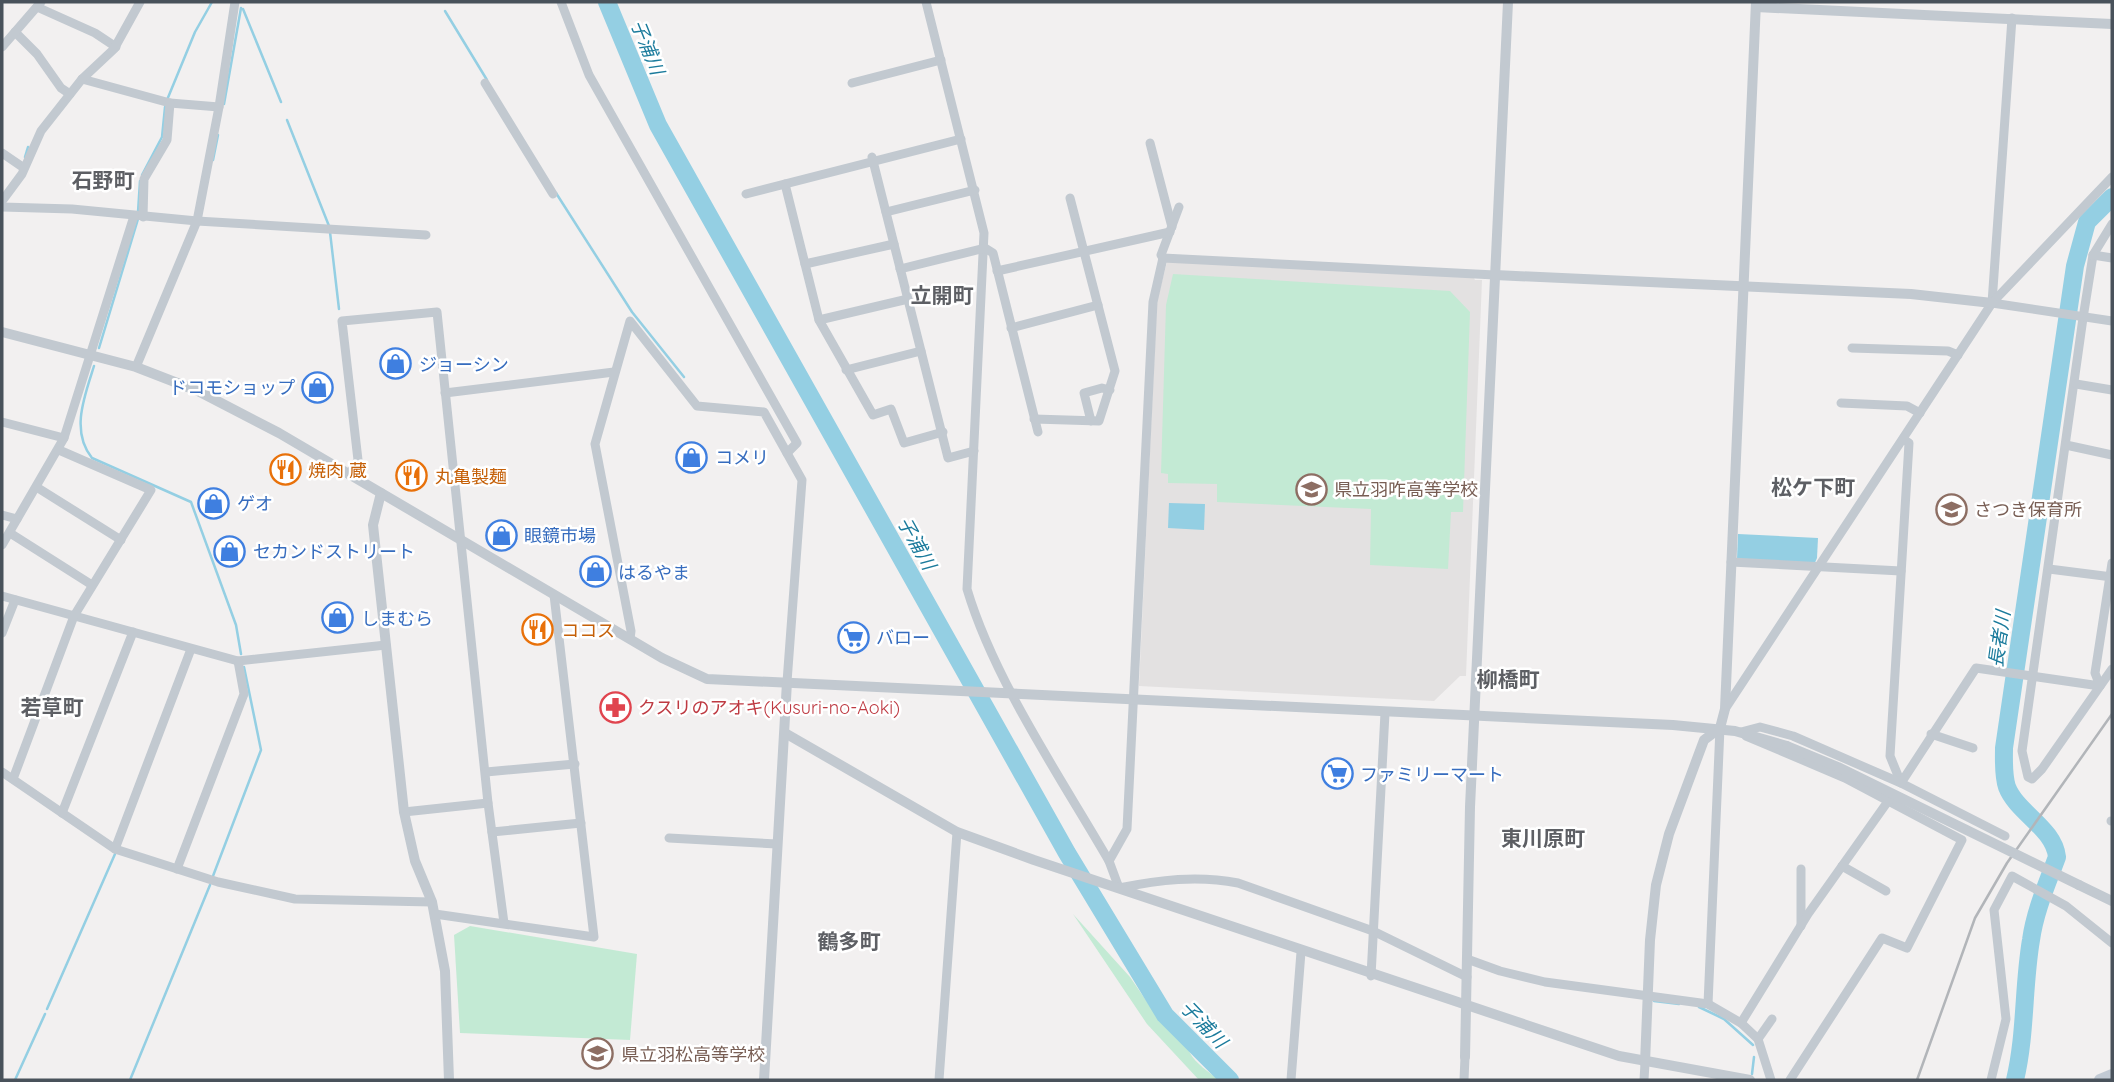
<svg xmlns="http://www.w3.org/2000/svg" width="2114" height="1082" font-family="Quicksand,'Noto Sans JP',sans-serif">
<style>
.education{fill:#e3e1e1}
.green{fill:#c3ead4}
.water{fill:#94cfe3}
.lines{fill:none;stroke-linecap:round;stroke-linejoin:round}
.stream{stroke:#94cfe3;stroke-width:2.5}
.river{stroke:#94cfe3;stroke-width:18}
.minor{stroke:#c2c9d0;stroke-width:9}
.tertiary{stroke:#c2c9d0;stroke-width:10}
.secondary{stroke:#c2cad4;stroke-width:12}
.rail{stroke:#b2b5b9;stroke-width:2.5}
.tertiary-bridge{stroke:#c2c9d0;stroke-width:10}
.labels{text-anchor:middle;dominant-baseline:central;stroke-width:5;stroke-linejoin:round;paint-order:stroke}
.shop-label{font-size:18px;fill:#366cbe;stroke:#fff;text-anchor:start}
.food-label{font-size:18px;fill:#c56008;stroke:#fff;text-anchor:start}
.education-label{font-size:18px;fill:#785e54;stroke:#fff;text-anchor:start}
.health-label{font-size:18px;fill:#be3a42;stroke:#fff;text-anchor:start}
.water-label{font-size:19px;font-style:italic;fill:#1b7b9c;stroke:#fff}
.quarter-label{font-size:21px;font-weight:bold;fill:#5d5f64;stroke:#fff}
</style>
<rect width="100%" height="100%" fill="#f2f0f0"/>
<path class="education" d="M1167 262 1473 276 1475 280H1482L1466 676H1460L1434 701 1139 686 1157 301Z"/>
<g class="green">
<path d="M1173 274 1450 291 1470 312 1463 512H1451L1448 569 1370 565 1371 509 1217 502V484L1168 483V474L1161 473 1166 305Z"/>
<path d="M1073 914 1130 977 1160 1021C1174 1025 1184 1041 1190 1053 1195 1063 1210 1073 1219 1080H1199L1147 1024Z"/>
<path d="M470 926 637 954 630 1040 460 1033 454 935Z"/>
</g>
<g class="water">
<path d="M1169 503 1205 504 1204 530 1168 528Z"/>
<path d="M1738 534 1818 538 1817 558 1814 565 1737 559Z"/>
</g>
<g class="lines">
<g class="stream">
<path d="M243 9 281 102"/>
<path d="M445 11 487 80"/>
<path d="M167 100 195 32 212 2"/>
<path d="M224 104 241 8"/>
<path d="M287 120 329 226"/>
<path d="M25 157 28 147"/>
<path d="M213 160 218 135"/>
<path d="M142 175 162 137 165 107"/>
<path d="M556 193 632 312 684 377"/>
<path d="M138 212 140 181"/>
<path d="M330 232 339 309"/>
<path d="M99 348 138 219"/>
<path d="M94 366C85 395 70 431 92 458L191 502 236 625 241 654"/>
<path d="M213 876 261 750 244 667"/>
<path d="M1654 1001 1679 1004"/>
<path d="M1699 1007 1724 1019 1753 1045"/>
<path d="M47 1009 115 854"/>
<path d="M1752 1074 1754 1057"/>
<path d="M15 1080 45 1014"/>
<path d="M130 1080 210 885"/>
</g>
<g class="river">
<path d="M607 2 658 125 1067 853 1165 1015 1230 1080"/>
<path d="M2015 1080C2026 1034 2023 987 2031 940 2035 911 2047 884 2057 857 2054 828 2017 813 2007 787 2003 775 2004 760 2004 748L2075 266 2087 222 2112 197"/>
</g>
<g class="minor">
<path d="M561 2 589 75 797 443 787 453"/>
<path d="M926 2 984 233 967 589C994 680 1061 778 1109 861L1119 888C1159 880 1197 875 1238 883L1373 931 1467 977"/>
<path d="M37 7 95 33 116 47"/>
<path d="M15 32 37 54 61 88 70 94"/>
<path d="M2 47 41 2"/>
<path d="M82 79 170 103 219 107"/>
<path d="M485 83 553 194"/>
<path d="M852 83 941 60"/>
<path d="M1150 143 1172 227"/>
<path d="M2 153 24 168"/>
<path d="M872 157 948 458 974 451"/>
<path d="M785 184 819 320 873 415 891 409 904 443 943 432"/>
<path d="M746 194 961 139"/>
<path d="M2 201 22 174 41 131 82 79 114 49 140 2"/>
<path d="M2 207 72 209 197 221 426 235"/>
<path d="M886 212 975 190"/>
<path d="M143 217 144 179 167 140 170 103"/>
<path d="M2112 224 2093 255 2083 318 2022 751 2028 777 2032 779 2042 769 2112 669"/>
<path d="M2093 255 2112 258"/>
<path d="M1163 258 1161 255 1179 207"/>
<path d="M805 264 894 244"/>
<path d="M900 269 985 248 993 253 1038 432"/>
<path d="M997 271 1170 232"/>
<path d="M1992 303 2012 18"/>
<path d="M1992 303 2112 321"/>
<path d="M819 320 908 299"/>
<path d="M1011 328 1098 305"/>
<path d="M1852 348 1948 351 1958 355"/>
<path d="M136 367 197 221 219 107 235 2"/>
<path d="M846 370 921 351"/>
<path d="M2076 384 2112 390"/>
<path d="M445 393 614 372"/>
<path d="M1841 403 1907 406 1920 413"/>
<path d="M1034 419 1099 421 1115 371 1070 198"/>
<path d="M1091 421 1084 393 1102 388 1110 390"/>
<path d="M2 422 64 438"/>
<path d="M1903 439 1909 443 1890 756 1901 783 2005 836"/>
<path d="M2066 445 2112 455"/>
<path d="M349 475 358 460 342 321 437 312 488 803 504 923"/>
<path d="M38 488 121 540"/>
<path d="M2 515 17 519"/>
<path d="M10 533 92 585"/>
<path d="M2 545 64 438 134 216"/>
<path d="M1731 562 1901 571"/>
<path d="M2049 569 2112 577"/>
<path d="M2 596 238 661 386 645"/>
<path d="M2 633 15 600"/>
<path d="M630 639 631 631 595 444 630 321 697 406 764 412 802 480 787 682"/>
<path d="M1725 709 1992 303 2112 177"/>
<path d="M1741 732 1760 727 1793 736 1901 783 1976 668 2100 686 2095 673 2112 563"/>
<path d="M1931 734 1973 748"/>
<path d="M1746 736 1845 778 1962 840 1907 948 1882 938 1790 1080"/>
<path d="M2 772 115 849 218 882 295 899 432 902"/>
<path d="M486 772 575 764"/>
<path d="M13 779 74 616 151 490 59 450"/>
<path d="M404 812 488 803"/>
<path d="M62 813 133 632"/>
<path d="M2111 821H2112"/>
<path d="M492 832 581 823"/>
<path d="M669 838 777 844"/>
<path d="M115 849 191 649"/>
<path d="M1109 861 1127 829 1153 302 1163 258 1495 275"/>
<path d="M1842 866 1886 891"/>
<path d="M177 869 244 694 238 661"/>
<path d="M435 914 594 937 554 595"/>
<path d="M1801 926V869"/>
<path d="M1467 959 1500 971 1545 982 1708 1004 1741 1023 1758 1039 1771 1080"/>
<path d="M1371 976 1385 713"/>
<path d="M1708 1004 1720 728"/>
<path d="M1741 1023 1808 914 1891 797"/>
<path d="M1758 1039 1772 1019"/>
<path d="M939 1080 957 832"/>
<path d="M1291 1080 1301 952"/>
<path d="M1464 1080 1465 1057"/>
<path d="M1644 1080 1645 1063"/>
<path d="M1991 1080 2006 1019 1994 910 2012 876 2066 906 2112 943"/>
</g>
<g class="tertiary">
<path d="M1756 7 2112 24"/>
<path d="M1495 275 1911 294 1992 303"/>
<path d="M2 332 136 367 198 391 279 433 662 658 707 679 1673 725 1735 731 1787 746"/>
<path d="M381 493 373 525 404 812 415 861 432 902 445 971 449 1080"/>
<path d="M785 733 957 832 1034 860 1619 1056 1750 1080"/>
<path d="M2079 885 2112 901"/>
<path d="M1465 1057 1470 807 1508 2"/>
<path d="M1645 1063 1650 940 1656 885 1669 834 1704 740 1720 728 1725 709 1756 2"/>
<path d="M764 1080 787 682"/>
</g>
<path class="secondary" d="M2100 1080 2112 1075"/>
<path class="rail" d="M1917 1080 1975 918 2007 863 2112 714"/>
<path class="tertiary-bridge" d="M1787 746 1838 767 2079 885"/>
</g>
<defs>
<symbol id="shop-ring" viewBox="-11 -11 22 22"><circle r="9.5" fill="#fff" stroke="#3f7fe0" stroke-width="1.5"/><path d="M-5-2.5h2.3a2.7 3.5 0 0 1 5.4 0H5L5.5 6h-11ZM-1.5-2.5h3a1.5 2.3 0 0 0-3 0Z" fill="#3f7fe0"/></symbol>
<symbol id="restaurant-ring" viewBox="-11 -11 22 22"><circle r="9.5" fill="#fff" stroke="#e8710a" stroke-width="1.5"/><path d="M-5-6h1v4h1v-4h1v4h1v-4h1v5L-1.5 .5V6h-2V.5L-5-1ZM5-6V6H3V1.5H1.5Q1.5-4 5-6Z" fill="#e8710a"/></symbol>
<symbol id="school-ring" viewBox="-11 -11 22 22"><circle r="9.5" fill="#fff" stroke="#8d6e63" stroke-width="1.5"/><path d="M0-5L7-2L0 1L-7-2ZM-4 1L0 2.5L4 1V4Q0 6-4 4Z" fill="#8d6e63"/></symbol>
<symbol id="supermarket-ring" viewBox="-11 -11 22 22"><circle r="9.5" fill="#fff" stroke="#3f7fe0" stroke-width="1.5"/><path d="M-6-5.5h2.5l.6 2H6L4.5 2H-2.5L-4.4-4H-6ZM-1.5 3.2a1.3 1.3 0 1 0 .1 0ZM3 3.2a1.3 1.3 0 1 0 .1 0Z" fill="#3f7fe0"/></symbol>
<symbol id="pharmacy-ring" viewBox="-11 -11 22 22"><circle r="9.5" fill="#fff" stroke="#e0444e" stroke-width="1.5"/><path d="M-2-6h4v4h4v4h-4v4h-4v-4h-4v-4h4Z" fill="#e0444e"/></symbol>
</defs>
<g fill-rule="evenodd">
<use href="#shop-ring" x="378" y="346" width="35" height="35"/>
<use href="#shop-ring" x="300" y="370" width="35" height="35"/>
<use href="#shop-ring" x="674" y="440" width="35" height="35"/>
<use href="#restaurant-ring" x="268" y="452" width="35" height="35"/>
<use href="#restaurant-ring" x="394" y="458" width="35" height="35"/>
<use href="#school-ring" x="1294" y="472" width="35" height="35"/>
<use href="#shop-ring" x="196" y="486" width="35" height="35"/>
<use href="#school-ring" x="1934" y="492" width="35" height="35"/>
<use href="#shop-ring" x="484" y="518" width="35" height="35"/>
<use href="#shop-ring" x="212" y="534" width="35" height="35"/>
<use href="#shop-ring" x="578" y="554" width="35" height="35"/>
<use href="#shop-ring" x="320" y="600" width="35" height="35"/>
<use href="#restaurant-ring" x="520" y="612" width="35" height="35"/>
<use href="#supermarket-ring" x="836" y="620" width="35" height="35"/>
<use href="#pharmacy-ring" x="598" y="690" width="35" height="35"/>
<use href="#supermarket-ring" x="1320" y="756" width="35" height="35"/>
<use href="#school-ring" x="580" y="1036" width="35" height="35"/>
</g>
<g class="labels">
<g class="shop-label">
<text x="419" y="364">ジョーシン</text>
<text x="295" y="387" text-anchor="end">ドコモショップ</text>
<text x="715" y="457">コメリ</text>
<text x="237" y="503">ゲオ</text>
<text x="524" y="535">眼鏡市場</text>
<text x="253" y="551">セカンドストリート</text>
<text x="618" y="572">はるやま</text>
<text x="361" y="618">しまむら</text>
<text x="876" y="637">バロー</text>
<text x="1360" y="774">ファミリーマート</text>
</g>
<g class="food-label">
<text x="308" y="470">焼肉 蔵</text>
<text x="435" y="476">丸亀製麺</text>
<text x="561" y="630">ココス</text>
</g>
<g class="education-label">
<text x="1334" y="489">県立羽咋高等学校</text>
<text x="1974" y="509">さつき保育所</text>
<text x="621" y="1054">県立羽松高等学校</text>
</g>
<g class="health-label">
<text x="638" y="707">クスリのアオキ(Kusuri-no-Aoki)</text>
</g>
<g class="water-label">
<text transform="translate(648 47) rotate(68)">子浦川</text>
<text transform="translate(917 543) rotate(61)">子浦川</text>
<text transform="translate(1999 639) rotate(-82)">長者川</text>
<text transform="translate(1204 1024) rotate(46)">子浦川</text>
</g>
<g class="quarter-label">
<text x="103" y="180">石野町</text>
<text x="942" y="295">立開町</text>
<text x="1813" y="487">松ケ下町</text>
<text x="1508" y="679">柳橋町</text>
<text x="52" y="707">若草町</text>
<text x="1543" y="838">東川原町</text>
<text x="849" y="941">鶴多町</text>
</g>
</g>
<rect width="2114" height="1082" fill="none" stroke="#49525b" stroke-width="7"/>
</svg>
